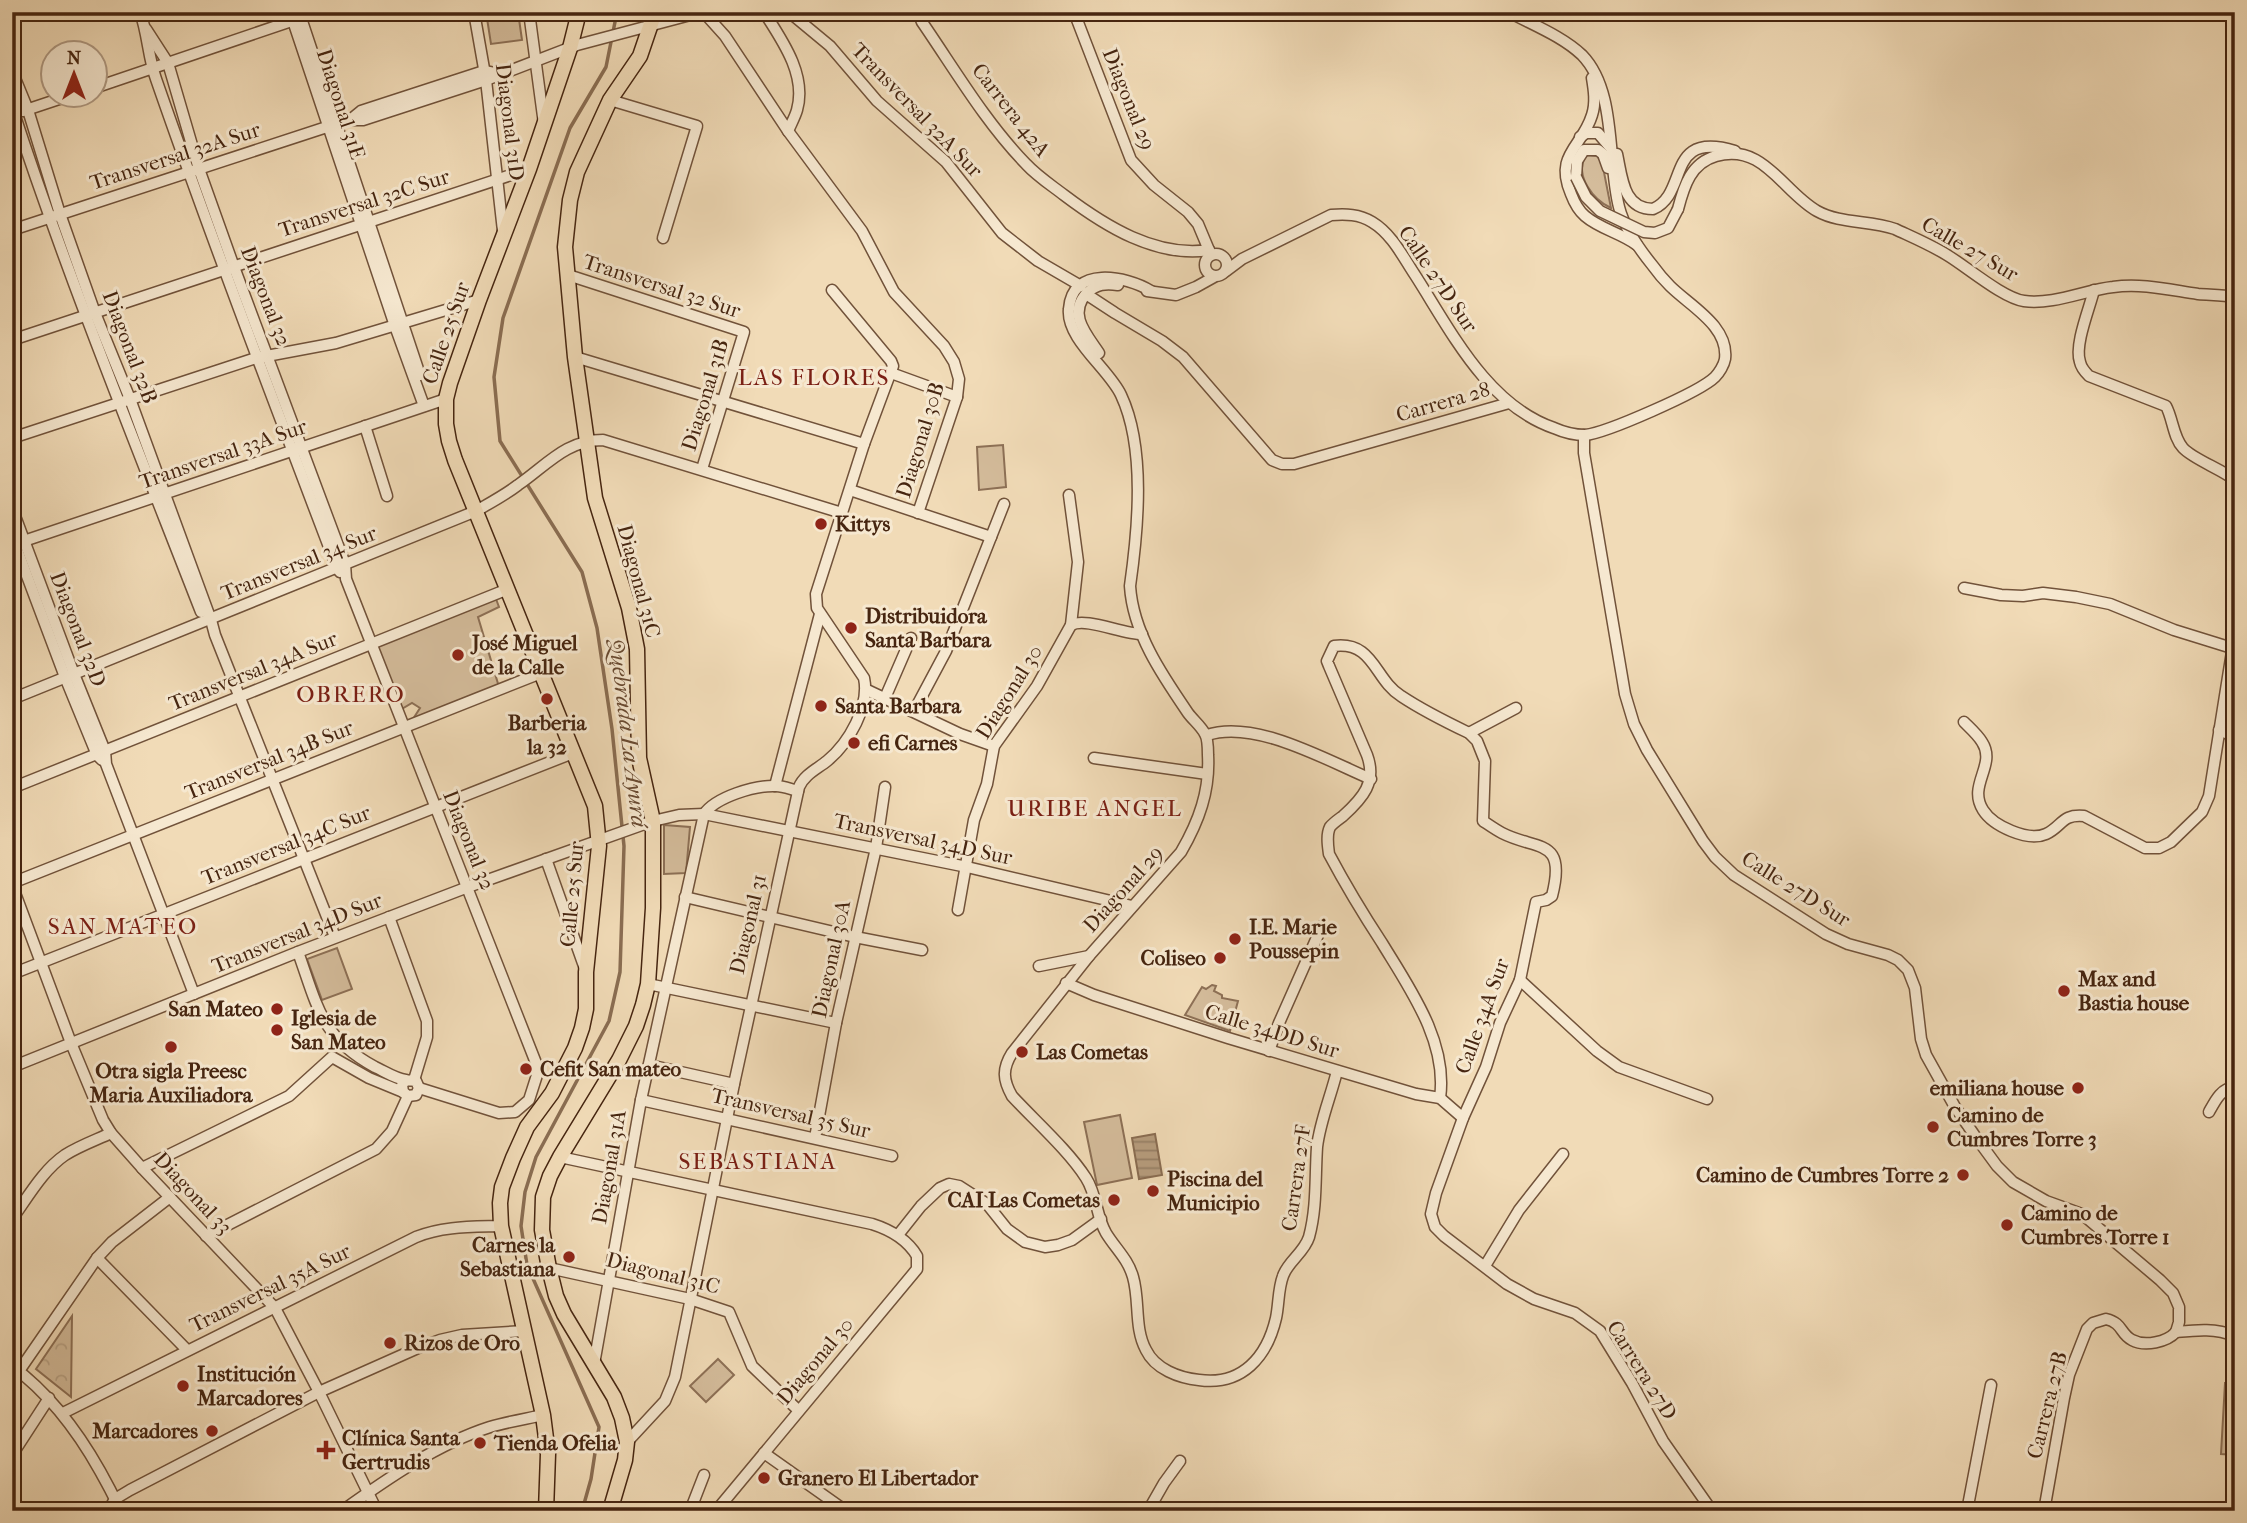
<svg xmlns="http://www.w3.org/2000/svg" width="2247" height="1523" font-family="'IM FELL French Canon',serif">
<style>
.grass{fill:#d4bc9b;stroke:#8d7056;stroke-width:2}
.forest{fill:url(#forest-crowns);stroke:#8d7056;stroke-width:2}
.water{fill:url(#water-rules);stroke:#8a6d52;stroke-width:2}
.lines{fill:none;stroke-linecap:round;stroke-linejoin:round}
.stream{stroke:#8a6d52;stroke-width:3.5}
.minor-casing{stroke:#71523a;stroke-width:13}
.major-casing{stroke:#462510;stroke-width:17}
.minor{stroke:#f6e8d0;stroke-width:10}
.major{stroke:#f1dbb7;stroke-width:14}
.minor-bridge-casing{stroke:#71523a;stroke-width:13;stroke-linecap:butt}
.minor-bridge{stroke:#f6e8d0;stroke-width:10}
.poi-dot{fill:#8f2418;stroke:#f6e8d0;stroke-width:2.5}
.labels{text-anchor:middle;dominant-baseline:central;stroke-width:6;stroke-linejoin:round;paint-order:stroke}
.street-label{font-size:21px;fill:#462510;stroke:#f6e8d0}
.poi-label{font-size:21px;font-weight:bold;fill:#462510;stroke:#f6e8d0;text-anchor:start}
.neighbourhood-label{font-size:23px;letter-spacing:2px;fill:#7a1f14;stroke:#f6e8d0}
.water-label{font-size:23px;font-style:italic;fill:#684931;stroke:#f6e8d0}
</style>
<defs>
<pattern id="forest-crowns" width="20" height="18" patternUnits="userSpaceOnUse" patternTransform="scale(1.75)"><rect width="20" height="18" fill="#d4bc9b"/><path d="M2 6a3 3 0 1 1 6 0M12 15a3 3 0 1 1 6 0" fill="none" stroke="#b7a184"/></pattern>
<pattern id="water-rules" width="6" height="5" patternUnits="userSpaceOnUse" patternTransform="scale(1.75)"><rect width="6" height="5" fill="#b79d7e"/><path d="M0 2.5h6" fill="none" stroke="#978066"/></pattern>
</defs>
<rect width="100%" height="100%" fill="#f1dbb7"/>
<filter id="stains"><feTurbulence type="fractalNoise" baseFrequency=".00286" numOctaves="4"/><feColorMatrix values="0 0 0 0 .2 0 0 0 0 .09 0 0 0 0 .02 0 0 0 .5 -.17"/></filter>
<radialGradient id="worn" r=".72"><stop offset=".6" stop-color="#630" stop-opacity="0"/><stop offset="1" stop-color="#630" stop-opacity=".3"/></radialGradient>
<g class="grass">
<path d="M486 12H518L522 40 491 44Z"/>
<path d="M1588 155 1597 156 1602 162 1611 208C1593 200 1575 176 1585 157Z"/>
<path d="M1003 445 1006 487 979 490 977 447Z"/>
<path d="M496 599 499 607 478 617 499 687 413 719 420 708 412 703 400 710 376 647Z"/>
<path d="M664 825 690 827 686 873 664 874Z"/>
<path d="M337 948 352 989 322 1000 307 959Z"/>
<path d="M1212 985 1216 986 1214 991 1222 995V998L1238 1001 1230 1031 1185 1015 1202 987 1206 989Z"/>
<path d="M1120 1115 1132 1178 1097 1185 1084 1122Z"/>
<path d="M718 1359 734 1375 706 1402 690 1386Z"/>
<path d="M2225 1383 2235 1384V1455L2221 1454Z"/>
</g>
<path class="forest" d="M72 1316 71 1397 36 1369Z"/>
<path class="water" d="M1155 1134 1162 1175 1139 1179 1132 1138Z"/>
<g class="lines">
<path class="stream" d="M582 1511 591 1479 599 1427 527 1265 521 1226 525 1192 536 1157 609 1021 620 972 624 846 612 729 597 628 582 572 500 441 494 377 503 318 570 128 606 67 617 12"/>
<defs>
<g id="minor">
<path d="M140 12C148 34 148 57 156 79 213 243 275 405 337 568L340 572"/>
<path d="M290 12 395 326 424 406"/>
<path d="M299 12 420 375"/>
<path d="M474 12 486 80 503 231"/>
<path d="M529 12 544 124"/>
<path d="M764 12C782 40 807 75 797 110 795 117 791 124 788 131"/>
<path d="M789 12 830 46 877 101 946 162 1002 233 1038 261 1081 286"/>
<path d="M918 12 922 22C955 70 986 123 1026 164 1037 176 1051 185 1064 195 1105 226 1156 258 1209 250"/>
<path d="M1074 12 1131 160 1154 185 1188 212 1198 224 1211 255"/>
<path d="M146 29 168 63 199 169 234 267 345 564 346 579 536 1063 537 1075 529 1100 515 1112 499 1113 419 1088"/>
<path d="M2232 31 2235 30"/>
<path d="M12 71 28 110 60 214 95 313 130 399 211 620 215 635 335 937"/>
<path d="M1592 78C1594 90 1596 103 1592 115 1582 148 1554 154 1571 194 1574 202 1578 210 1585 216 1600 229 1621 233 1637 245"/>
<path d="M94 88 318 12"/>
<path d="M610 100 697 126 663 238"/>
<path d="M12 107C68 278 136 445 201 612"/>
<path d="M23 111 74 94"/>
<path d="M350 120H363L486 80 577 45 694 14 701 13 707 16 725 36 788 131 862 231 894 292 944 346 954 362 959 379 957 397 918 513"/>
<path d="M1580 137 1586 133H1598L1609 146"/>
<path d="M1617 154C1622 177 1623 209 1653 209 1690 193 1664 130 1735 151"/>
<path d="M1576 177 1577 161 1584 150H1598L1603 154 1608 168"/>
<path d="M1678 209C1684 186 1691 163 1716 156 1763 142 1783 192 1817 211 1840 224 1870 220 1895 229 1912 237 1931 245 1947 255 1967 267 2003 298 2024 301 2054 305 2085 290 2113 287 2142 283 2170 290 2198 294 2210 295 2222 295 2235 297"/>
<path d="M12 230 336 124 350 120 361 111 484 71 500 74"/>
<circle cx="1216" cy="265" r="11"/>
<path d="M1226 271 1242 259 1331 215C1346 214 1359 214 1372 222 1392 234 1403 257 1415 275 1451 331 1487 405 1554 428 1563 432 1575 435 1585 435 1606 433 1700 392 1715 377 1719 373 1724 365 1725 359 1729 326 1690 306 1670 286 1664 280 1658 273 1653 266 1640 250 1624 227 1619 207 1607 160 1617 91 1582 55 1562 36 1533 25 1509 12"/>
<path d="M568 275 744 332 702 469"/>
<path d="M2094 290C2090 307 2074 345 2080 362 2081 367 2085 372 2089 376L2166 406C2173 419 2173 437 2183 448 2193 459 2221 469 2235 480"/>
<path d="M1147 291 1176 295 1196 287 1214 277"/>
<path d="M1151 291C1126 276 1072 265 1069 309 1066 339 1109 369 1121 395 1146 448 1138 530 1130 586 1133 633 1162 675 1188 713 1193 720 1201 726 1205 734 1208 739 1208 748 1208 755 1210 791 1199 821 1181 852L1089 956 1012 1053C1002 1069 1003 1080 1012 1096 1035 1121 1068 1150 1086 1178 1097 1195 1096 1216 1106 1233 1115 1248 1128 1259 1133 1277 1140 1301 1134 1328 1146 1350 1155 1369 1179 1378 1199 1380 1242 1386 1267 1357 1276 1318 1279 1304 1278 1289 1283 1276 1288 1261 1304 1253 1309 1237 1317 1208 1315 1177 1317 1147 1320 1121 1331 1096 1337 1071"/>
<path d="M1086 294 1115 313 1162 341 1183 357 1272 460 1282 464H1294L1509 403"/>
<path d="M12 340 529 169"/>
<path d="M1099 353C1087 335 1067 314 1087 293 1096 284 1106 283 1118 285"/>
<path d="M575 357 864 444"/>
<path d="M891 373 957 397"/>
<path d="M365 426 387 496"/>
<path d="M1584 435V453L1625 694 1634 724 1647 750 1703 841 1715 857 1734 875 1826 934 1848 944 1888 955 1898 960 1908 970 1915 988 1921 1039 1926 1055 1955 1107 1975 1136 1997 1166 2013 1182 2046 1201 2082 1214 2160 1280 2173 1293 2179 1307V1322L2176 1332"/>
<path d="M12 438 256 358 336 343 479 300"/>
<path d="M850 490 991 537"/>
<path d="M12 508 74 674 105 751 106 764 194 994"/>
<path d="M12 536 65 677 97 755 102 760"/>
<path d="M12 545 446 399"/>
<path d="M1964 588 2001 595 2023 596 2043 593 2076 597 2110 604 2174 630 2232 648"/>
<path d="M1071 625C1086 617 1122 634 1142 634"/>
<path d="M867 690 960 734 994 746"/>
<path d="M885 698 911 638"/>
<path d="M12 699 476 511C490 503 505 495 518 485 547 465 566 440 603 440L842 513"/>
<path d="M914 711 946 651 1004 504"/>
<path d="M1964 722C1970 728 1978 735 1982 742 1997 765 1967 785 1983 810 1993 826 2028 842 2046 834 2063 826 2061 814 2084 816L2145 848H2159L2171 842 2202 812 2209 796 2235 633"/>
<path d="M2219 730 2235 737"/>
<path d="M1469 733 1516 708"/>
<path d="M1207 735C1255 719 1326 760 1371 779"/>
<path d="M1094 758 1207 774"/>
<path d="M775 786 820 614"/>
<path d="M12 788 508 589"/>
<path d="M546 859 584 966"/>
<path d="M12 883 541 673"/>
<path d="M12 885 71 1043 103 1120 111 1133 142 1168 275 1308 319 1392 377 1511"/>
<path d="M685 897 855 937 922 950"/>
<path d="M958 910 974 820 987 784 994 746 1037 686 1071 625 1078 562 1069 495"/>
<path d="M389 917 427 1021V1037L414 1080"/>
<path d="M298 952C317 1005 321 1038 375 1067 384 1071 396 1079 406 1080 409 1081 413 1080 416 1081L419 1088 416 1095 408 1096 403 1092 402 1085 406 1080"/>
<path d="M1039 966 1089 956"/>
<path d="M12 974 573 753"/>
<path d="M1520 980 1597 1051 1619 1067 1707 1099"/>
<path d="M1066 983 1094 995 1228 1038 1416 1094 1440 1098 1463 1118"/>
<path d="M648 984 836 1023"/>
<path d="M2235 997V999"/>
<path d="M1269 1051 1279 1023 1322 926"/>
<path d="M649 1065 734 1084"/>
<path d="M12 1067 298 952 468 887 653 821 679 815 704 814 967 867 1132 906"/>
<path d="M1440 1098C1448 1042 1410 989 1382 943 1363 914 1345 884 1329 854 1328 846 1326 835 1330 827 1333 823 1339 819 1343 816 1363 798 1377 782 1367 755L1329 666 1327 661 1334 646C1374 641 1374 679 1401 696 1422 710 1446 722 1469 733L1477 741 1485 761 1483 821C1489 825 1496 830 1502 833 1537 851 1567 837 1552 896L1546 900 1536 902 1520 980 1500 1023 1486 1067 1463 1118 1436 1193 1431 1214 1435 1227 1444 1236 1507 1284 1534 1299 1575 1313 1600 1331 1632 1383 1663 1441 1712 1511"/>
<path d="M641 1100 892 1156"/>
<path d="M2209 1112C2215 1101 2221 1088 2235 1087"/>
<path d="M815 1138 836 1023 876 848 885 787"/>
<path d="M560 1157 872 1224C891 1230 907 1239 917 1256V1269L716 1511"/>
<path d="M142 1168 289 1096 332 1057 369 1078 403 1092"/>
<path d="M12 1219C28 1197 43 1170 65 1155 79 1146 96 1140 111 1133"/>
<path d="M898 1235 921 1206 940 1188 949 1184 959 1186 987 1204 1007 1229 1025 1242 1045 1247 1058 1245 1072 1240 1101 1219"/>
<path d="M206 1236 376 1149 392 1131 408 1096"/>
<path d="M97 1258 187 1350"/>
<path d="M1485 1266 1519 1210 1563 1154"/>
<path d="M549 1268 690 1299 729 1312 752 1366 798 1410"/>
<path d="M2176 1332C2197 1330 2215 1328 2235 1336"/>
<path d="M594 1364 641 1100 704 814C716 797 755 785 776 786 783 786 790 789 798 791"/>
<path d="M12 1366C50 1394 77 1430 100 1471 107 1484 115 1497 120 1511"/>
<path d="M19 1371 97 1258 112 1242 170 1197"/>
<path d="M63 1413 416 1237C443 1226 472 1227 501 1226"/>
<path d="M627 1442 665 1401 675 1377 734 1084 799 787C804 775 817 769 827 761 849 743 870 706 864 678L817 608 816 594 864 444 893 366 891 361 832 290"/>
<path d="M764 1453 846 1511"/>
<path d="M12 1455 49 1398"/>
<path d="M108 1511 115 1499 130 1490 319 1392 418 1348 440 1340 462 1335 524 1331"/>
<path d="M342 1511C387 1479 437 1444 490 1427 507 1422 525 1419 543 1415"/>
<path d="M690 1511 704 1475"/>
<path d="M1148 1511 1164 1483 1180 1461"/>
<path d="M1967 1511 1991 1385"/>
<path d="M2044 1511 2064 1398 2069 1375 2087 1329 2093 1323 2106 1319C2123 1323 2120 1334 2132 1340 2145 1347 2167 1342 2176 1332"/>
</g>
<g id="major">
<path d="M546 1511 548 1454 543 1415 501 1226 500 1203 502 1187 513 1158 527 1127 552 1093 575 1048 582 1028 586 1009V972L599 846 595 806 455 460 449 441 446 424V399L450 383 479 300 529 169 570 48 579 12"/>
<path d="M610 1511 625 1460 627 1442 622 1418 614 1397 564 1314 556 1296 549 1268 542 1230 543 1197 550 1176 560 1157 619 1060 636 1026 643 1005 648 984 653 908V821L639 758 637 649 629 608 595 498 575 357 565 247 570 200 577 172 610 100 640 56 655 12"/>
</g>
</defs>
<use href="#minor" class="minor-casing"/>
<use href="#major" class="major-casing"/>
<use href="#minor" class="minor"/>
<use href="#major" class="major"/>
<defs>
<path id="minor-bridge" d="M1576 177 1586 197 1600 211 1644 232 1655 233 1668 228 1678 209"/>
</defs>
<use href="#minor-bridge" class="minor-bridge-casing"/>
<use href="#minor-bridge" class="minor-bridge"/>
</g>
<g class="poi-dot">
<circle cx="821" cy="524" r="7"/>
<circle cx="851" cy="628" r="7"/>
<circle cx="458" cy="655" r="7"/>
<circle cx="547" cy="699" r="7"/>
<circle cx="821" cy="706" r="7"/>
<circle cx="854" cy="743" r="7"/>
<circle cx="1235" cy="939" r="7"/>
<circle cx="1220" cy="958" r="7"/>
<circle cx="2064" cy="991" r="7"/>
<circle cx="277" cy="1009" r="7"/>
<circle cx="277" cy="1030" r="7"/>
<circle cx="171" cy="1047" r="7"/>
<circle cx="1022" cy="1052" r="7"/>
<circle cx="526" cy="1069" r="7"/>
<circle cx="2078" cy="1088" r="7"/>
<circle cx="1933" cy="1127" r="7"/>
<circle cx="1963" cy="1175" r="7"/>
<circle cx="1153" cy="1191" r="7"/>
<circle cx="1114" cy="1200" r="7"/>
<circle cx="2007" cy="1225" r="7"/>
<circle cx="569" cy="1257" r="7"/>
<circle cx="390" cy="1343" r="7"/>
<circle cx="183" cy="1386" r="7"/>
<circle cx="212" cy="1431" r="7"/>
<circle cx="480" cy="1443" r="7"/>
<path d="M322.5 1439.5h7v7h7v7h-7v7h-7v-7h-7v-7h7z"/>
<circle cx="764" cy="1478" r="7"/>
</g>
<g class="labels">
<g class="street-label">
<text transform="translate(1129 99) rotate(68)">Diagonal 29</text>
<text transform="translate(341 104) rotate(72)">Diagonal 31E</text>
<text transform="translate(917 110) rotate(46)">Transversal 32A Sur</text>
<text transform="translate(1011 110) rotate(52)">Carrera 42A</text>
<text transform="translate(510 122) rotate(83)">Diagonal 31D</text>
<text transform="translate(175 156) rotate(-18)">Transversal 32A Sur</text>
<text transform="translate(364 203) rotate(-18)">Transversal 32C Sur</text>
<text transform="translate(1970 249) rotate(30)">Calle 27 Sur</text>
<text transform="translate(1438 279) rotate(56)">Calle 27D Sur</text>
<text transform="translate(662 286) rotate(18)">Transversal 32 Sur</text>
<text transform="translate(266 296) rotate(69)">Diagonal 32</text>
<text transform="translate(446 333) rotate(-71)">Calle 25 Sur</text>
<text transform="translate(130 347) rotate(69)">Diagonal 32B</text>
<text transform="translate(705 395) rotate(-73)">Diagonal 31B</text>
<text transform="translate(1443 402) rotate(-16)">Carrera 28</text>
<text transform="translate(920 440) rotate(-73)">Diagonal 30B</text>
<text transform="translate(223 454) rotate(-19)">Transversal 33A Sur</text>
<text transform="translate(299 563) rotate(-22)">Transversal 34 Sur</text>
<text transform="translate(639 581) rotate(75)">Diagonal 31C</text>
<text transform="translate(78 629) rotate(69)">Diagonal 32D</text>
<text transform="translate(253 671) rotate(-22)">Transversal 34A Sur</text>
<text transform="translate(1009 692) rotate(-58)">Diagonal 30</text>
<text transform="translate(269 760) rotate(-22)">Transversal 34B Sur</text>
<text transform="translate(923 839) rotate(12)">Transversal 34D Sur</text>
<text transform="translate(469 840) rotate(68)">Diagonal 32</text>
<text transform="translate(286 845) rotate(-22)">Transversal 34C Sur</text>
<text transform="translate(1123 889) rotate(-48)">Diagonal 29</text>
<text transform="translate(1796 889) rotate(32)">Calle 27D Sur</text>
<text transform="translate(572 894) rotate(-85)">Calle 25 Sur</text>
<text transform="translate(748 924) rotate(-77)">Diagonal 31</text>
<text transform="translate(297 933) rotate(-22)">Transversal 34D Sur</text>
<text transform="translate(831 959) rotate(-78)">Diagonal 30A</text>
<text transform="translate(1482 1016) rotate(-70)">Calle 34A Sur</text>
<text transform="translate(1272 1031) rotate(17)">Calle 34DD Sur</text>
<text transform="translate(791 1113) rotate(13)">Transversal 35 Sur</text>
<text transform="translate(609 1167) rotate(-80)">Diagonal 31A</text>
<text transform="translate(1296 1178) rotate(-82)">Carrera 27F</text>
<text transform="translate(193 1193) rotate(47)">Diagonal 33</text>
<text transform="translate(663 1273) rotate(14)">Diagonal 31C</text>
<text transform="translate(270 1288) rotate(-26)">Transversal 35A Sur</text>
<text transform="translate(815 1361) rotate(-50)">Diagonal 30</text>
<text transform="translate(1642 1370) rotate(58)">Carrera 27D</text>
<text transform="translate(2047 1405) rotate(-76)">Carrera 27B</text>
</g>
<g class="poi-label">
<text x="835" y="524">Kittys</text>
<text x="865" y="616">Distribuidora<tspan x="865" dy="24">Santa Barbara</tspan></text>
<text x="472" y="643">José Miguel<tspan x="472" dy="24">de la Calle</tspan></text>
<text x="835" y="706">Santa Barbara</text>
<text x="547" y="723" text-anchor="middle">Barberia<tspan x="547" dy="24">la 32</tspan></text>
<text x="868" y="743">efi Carnes</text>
<text x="1249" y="927">I.E. Marie<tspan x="1249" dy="24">Poussepin</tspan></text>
<text x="1206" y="958" text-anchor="end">Coliseo</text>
<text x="2078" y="979">Max and<tspan x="2078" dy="24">Bastia house</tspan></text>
<text x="263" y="1009" text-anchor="end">San Mateo</text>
<text x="291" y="1018">Iglesia de<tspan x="291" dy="24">San Mateo</tspan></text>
<text x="1036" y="1052">Las Cometas</text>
<text x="540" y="1069">Cefit San mateo</text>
<text x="171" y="1071" text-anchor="middle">Otra sigla Preesc<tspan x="171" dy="24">Maria Auxiliadora</tspan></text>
<text x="2064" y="1088" text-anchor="end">emiliana house</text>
<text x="1947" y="1115">Camino de<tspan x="1947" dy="24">Cumbres Torre 3</tspan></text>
<text x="1949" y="1175" text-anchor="end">Camino de Cumbres Torre 2</text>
<text x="1167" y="1179">Piscina del<tspan x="1167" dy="24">Municipio</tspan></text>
<text x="1100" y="1200" text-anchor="end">CAI Las Cometas</text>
<text x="2021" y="1213">Camino de<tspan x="2021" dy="24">Cumbres Torre 1</tspan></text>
<text x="555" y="1245" text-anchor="end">Carnes la<tspan x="555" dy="24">Sebastiana</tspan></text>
<text x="404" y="1343">Rizos de Oro</text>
<text x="197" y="1374">Institución<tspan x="197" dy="24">Marcadores</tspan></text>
<text x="198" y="1431" text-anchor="end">Marcadores</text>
<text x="342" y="1438">Clínica Santa<tspan x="342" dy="24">Gertrudis</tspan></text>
<text x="494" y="1443">Tienda Ofelia</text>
<text x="778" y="1478">Granero El Libertador</text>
</g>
<g class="neighbourhood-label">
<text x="814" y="377">LAS FLORES</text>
<text x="351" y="694">OBRERO</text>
<text x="1095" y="808">URIBE ANGEL</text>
<text x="123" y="926">SAN MATEO</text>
<text x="758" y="1161">SEBASTIANA</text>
</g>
<g class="water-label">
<text transform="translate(628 733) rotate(83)">Quebrada La Ayurá</text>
</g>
</g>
<rect width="2247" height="1523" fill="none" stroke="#f1dbb7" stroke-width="42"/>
<rect x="14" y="14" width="2219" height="1495" fill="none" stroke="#462510" stroke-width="3.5"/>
<rect x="21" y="21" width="2205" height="1481" fill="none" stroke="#462510" stroke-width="2"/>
<g transform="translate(74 74)"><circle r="33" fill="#f6e8d0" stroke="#b09a83" stroke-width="2"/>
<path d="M0-5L12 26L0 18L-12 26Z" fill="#8f2418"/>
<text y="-10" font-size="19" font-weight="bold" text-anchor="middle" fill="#462510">N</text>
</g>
<rect width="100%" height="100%" filter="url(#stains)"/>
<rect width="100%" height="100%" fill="url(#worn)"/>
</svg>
